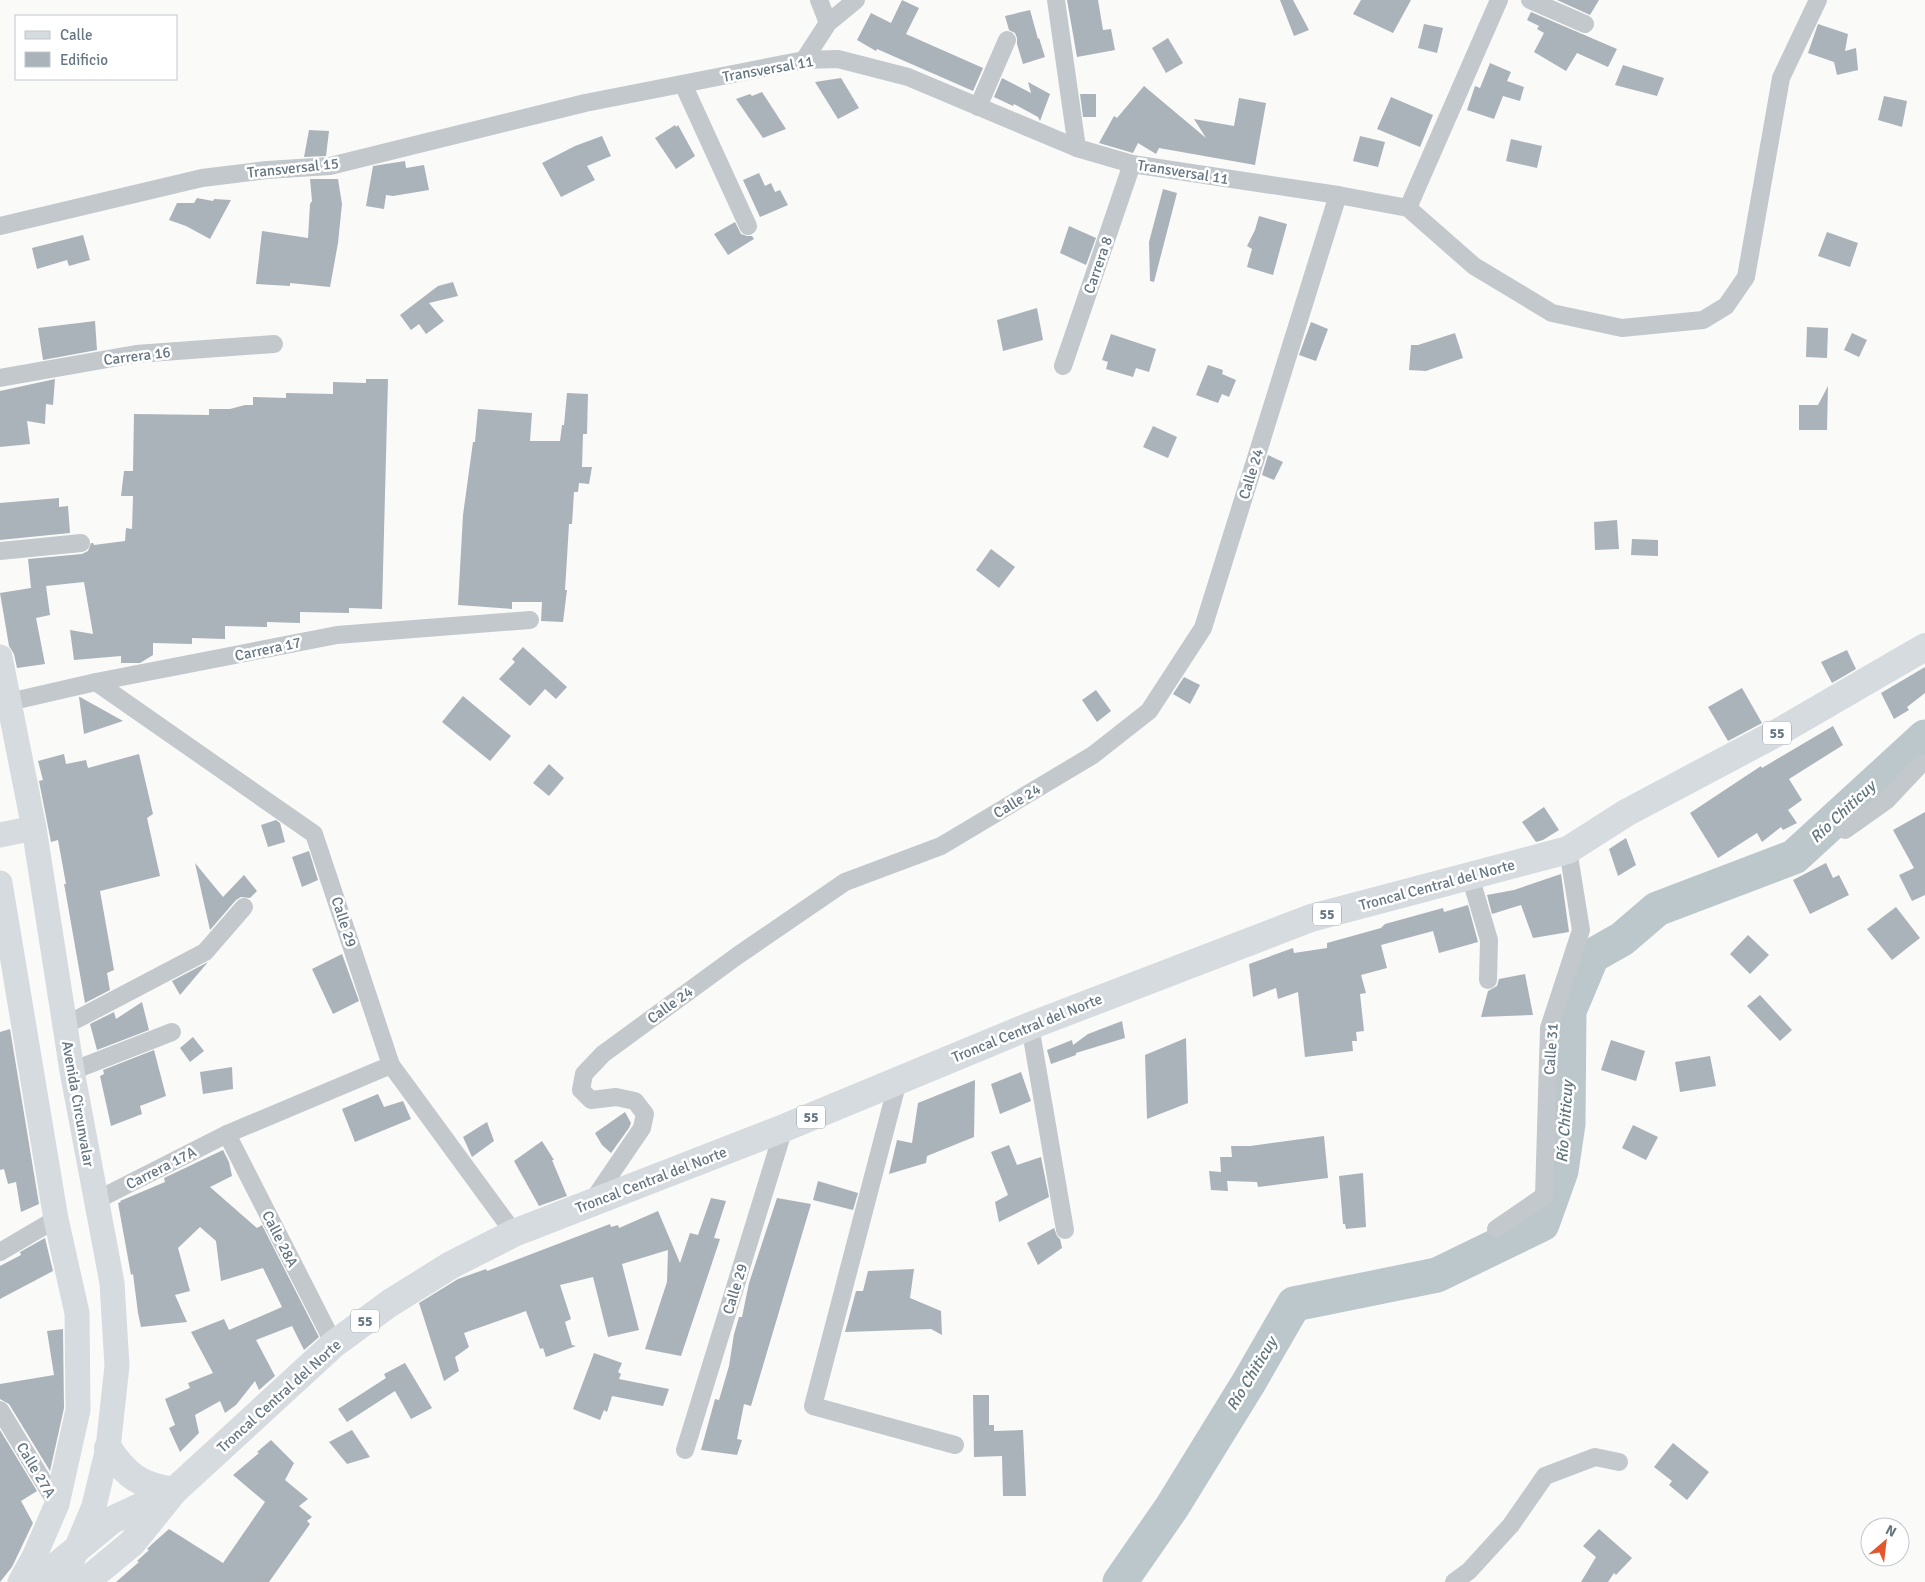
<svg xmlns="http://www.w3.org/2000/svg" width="1925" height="1582" font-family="Signika,sans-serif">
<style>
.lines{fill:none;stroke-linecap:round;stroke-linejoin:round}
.river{stroke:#bbc7cb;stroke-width:35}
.building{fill:#aab3b9}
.minor{stroke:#c3c8cc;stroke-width:18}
.secondary{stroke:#d6dbdf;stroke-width:25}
.trunk{stroke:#d6dbdf;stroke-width:28}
.labels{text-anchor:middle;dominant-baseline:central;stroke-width:5;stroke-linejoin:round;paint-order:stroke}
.shield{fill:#fff;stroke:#939fa8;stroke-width:1}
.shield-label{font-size:14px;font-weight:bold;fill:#657683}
.street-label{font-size:15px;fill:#657683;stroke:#fff}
.water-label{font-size:16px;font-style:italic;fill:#60757c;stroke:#fff}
</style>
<rect width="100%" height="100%" fill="#fafaf8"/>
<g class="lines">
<path class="river" d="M1120 1582 1172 1507 1249 1382 1294 1304 1437 1275 1542 1224 1561 1171 1568 1124 1569 1011 1592 956 1622 939 1657 909 1794 857 1925 737"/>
</g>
<g class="building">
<path d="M902 0 919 8 906 34 983 68 973 91 877 49 876 51 857 40 871 13 891 23Z"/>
<path d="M1067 0H1098L1103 30 1111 29 1115 50 1077 57Z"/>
<path d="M1280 0H1293L1309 30 1294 36Z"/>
<path d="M1361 0H1411L1393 33 1353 14Z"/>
<path d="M1557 0H1599L1590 15Z"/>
<path d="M1030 10 1038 39 1039 38 1045 57 1023 64 1017 44V38L1015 33 1009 30 1005 16Z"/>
<path d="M1531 12 1617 49 1608 67 1577 53 1566 71 1534 52 1544 33 1537 29 1539 26 1527 20Z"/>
<path d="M1424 24 1443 28 1437 53 1418 48Z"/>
<path d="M1818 24 1848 34 1845 51 1856 48 1858 70 1837 75 1834 62 1808 53Z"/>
<path d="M1168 38 1183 63 1166 73 1152 48Z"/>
<path d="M1490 63 1511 72 1507 81 1524 87 1520 101 1503 96 1494 119 1467 110 1475 86 1480 88Z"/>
<path d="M1623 65 1664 78 1657 96 1615 85Z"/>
<path d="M841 78 859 108 838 119 815 82Z"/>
<path d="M1002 78 1031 93 1028 82 1050 94 1040 121 1038 117 1014 104 1013 106 994 97Z"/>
<path d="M1144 86 1206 138 1194 119 1234 126 1239 98 1266 103 1255 165 1159 148 1156 154 1138 143 1133 153 1099 143 1114 116 1117 118Z"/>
<path d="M762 92 786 129 763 138 736 99 750 94 752 96Z"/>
<path d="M1080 94H1096V117H1083Z"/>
<path d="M1884 96 1907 101 1902 127 1878 120Z"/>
<path d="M1391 97 1433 115 1420 147 1377 129Z"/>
<path d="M675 125 676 127 678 125 695 156 676 169 655 138Z"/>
<path d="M309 130 329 131 326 156 304 157Z"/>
<path d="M602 136 611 156 587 166 595 180 561 197 542 163 575 146Z"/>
<path d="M1360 136 1385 142 1378 167 1353 161Z"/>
<path d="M1511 139 1542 146 1537 168 1506 161Z"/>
<path d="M405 161 406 168 424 165 429 190 393 196 386 195 384 209 366 206 373 166Z"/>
<path d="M759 173 765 186 771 183 775 192 780 190 788 205 760 217 743 180Z"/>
<path d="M310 179H338L342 204 338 243 330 287 290 283V286L256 284 262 231 308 238 310 204 312 201Z"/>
<path d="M1163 189 1177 193 1154 282 1150 281 1149 242Z"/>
<path d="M197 198 213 201 214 199 231 200 210 239 186 226 169 220 177 203H194Z"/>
<path d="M1259 216 1287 224 1273 275 1247 267 1252 249 1247 246 1255 230Z"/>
<path d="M735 222 741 234 747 236H752L754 239 728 255 714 234Z"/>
<path d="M1069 226 1096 238 1086 265 1060 253Z"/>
<path d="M1827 232 1858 243 1850 267 1818 256Z"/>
<path d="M83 235 90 260 69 266 67 260 37 269 32 248Z"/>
<path d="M453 282 458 296 429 303 444 321 426 334 419 324 411 330 400 315 438 286Z"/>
<path d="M1037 308 1043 340 1003 351 997 320Z"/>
<path d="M95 321 97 350 43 360 38 328Z"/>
<path d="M1311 322 1328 329 1316 361 1299 355Z"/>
<path d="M1807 327 1828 328 1827 358 1806 357Z"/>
<path d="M1455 333 1463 358 1426 371 1409 370 1411 345H1418Z"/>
<path d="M1852 333 1867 340 1859 357 1844 350Z"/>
<path d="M1111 334 1156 349 1149 372 1136 368 1133 377 1106 369 1108 362 1102 360Z"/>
<path d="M1208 365 1223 370 1222 374 1236 380 1229 397 1222 394 1218 403 1196 395Z"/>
<path d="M55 379 53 405 46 404 45 424 27 421 30 444 0 447V391Z"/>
<path d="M366 379H388L382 609 349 608V613L300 612V623L267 622V627L225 626V639L192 638V644L153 643V655L140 663H121V656L74 660 70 630 93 634 84 582 46 586 50 615 36 618 45 664 17 668 14 654 9 646 0 593 31 588 28 559 82 554 88 551 91 543H93L94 545 125 541 126 528 132 529 133 496H121L124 471H133L134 414 209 415V409H230L245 405H253V397L286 398V393L333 394V382L366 383Z"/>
<path d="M1828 386 1827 430H1799V405H1818Z"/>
<path d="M567 393 588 394 587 434H583L582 467H592L589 484 579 483 578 492H574L572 524H569L568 541 565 590H567L563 622 541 621 542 602H512V609L458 605 463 515 473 442H475L478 409 532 413 530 441H560L562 425H564Z"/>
<path d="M1153 426 1177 437 1168 458 1143 447Z"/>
<path d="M1268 455 1283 462 1274 480 1262 475Z"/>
<path d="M59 498V507L68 506 70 533 0 540V503Z"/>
<path d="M1617 520 1619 549 1595 550 1594 522Z"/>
<path d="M1632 539 1658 540V556L1631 555Z"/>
<path d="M991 549 1015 567 999 588 976 570Z"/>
<path d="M523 647 567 687 556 699 545 689 530 706 499 679 515 662 512 659Z"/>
<path d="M1847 650 1856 669 1832 683 1821 662Z"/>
<path d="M1925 667V693L1907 707 1909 710 1894 719 1881 693Z"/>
<path d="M1184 677 1200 685 1190 704 1173 694Z"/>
<path d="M1742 688 1762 723 1728 741 1708 707Z"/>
<path d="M1096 690 1111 711 1097 722 1082 700Z"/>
<path d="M463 696 511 736 490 761 442 722Z"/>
<path d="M79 697H80L123 721 84 734Z"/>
<path d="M1833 726 1843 745 1789 779 1802 800 1788 810 1797 823 1783 830 1781 827 1762 842 1757 833 1718 858 1690 813 1761 766 1762 768Z"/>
<path d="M64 754 66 764 86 760 88 768 139 754 153 814 147 818 160 876 100 891 114 970 107 973 110 990 85 1003 65 889 64 884H66L58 840 51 842 39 781 43 780 38 761Z"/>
<path d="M549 764 564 778 549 796 533 783Z"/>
<path d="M1544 807 1559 830 1543 840 1536 842 1522 822Z"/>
<path d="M1925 812V895L1912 901 1899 875 1914 868 1893 830Z"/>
<path d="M276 820 280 823 285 842 268 847 261 825Z"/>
<path d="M1626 838 1636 865 1618 876 1609 849Z"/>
<path d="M309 851 318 880 302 887 292 857Z"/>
<path d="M195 863 223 897 244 875 257 891 250 898 241 897 236 900 210 930Z"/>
<path d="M1826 863 1833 878 1839 875 1849 895 1810 914 1793 880Z"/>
<path d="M1561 874 1569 932 1533 938 1521 905 1492 914 1487 895 1514 890Z"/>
<path d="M1468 905 1478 942 1439 953 1433 931 1381 945 1387 968 1361 975 1366 993 1360 994 1364 1031 1356 1032 1357 1041H1352L1353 1051 1305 1057 1298 992 1278 999 1276 988 1253 997 1249 964 1293 948 1294 953 1327 948V943L1381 928 1385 924 1443 908 1444 912Z"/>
<path d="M1896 907 1920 938 1892 960 1867 929Z"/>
<path d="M1748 935 1769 955 1750 974 1730 954Z"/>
<path d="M342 954 359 1001 333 1014 312 969Z"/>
<path d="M208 962 180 995 172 981Z"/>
<path d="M1525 974 1533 1015 1481 1017 1488 991 1497 986 1499 979Z"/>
<path d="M1760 995 1792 1030 1780 1041 1747 1006Z"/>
<path d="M142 1002 149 1030 97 1050 90 1024 114 1012 116 1019Z"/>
<path d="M1122 1021 1125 1038 1076 1053V1055L1051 1064 1047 1050 1072 1040 1073 1045 1088 1034Z"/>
<path d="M10 1029 39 1204 21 1212 16 1182 8 1184 4 1169 0 1170V1032Z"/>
<path d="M193 1037 204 1051 190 1062 180 1048Z"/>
<path d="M1186 1038 1188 1103 1147 1119 1145 1055Z"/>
<path d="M1611 1040 1645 1051 1636 1081 1601 1070Z"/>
<path d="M154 1050 166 1096 140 1106 142 1114 111 1126 100 1076 104 1074 103 1070Z"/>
<path d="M1710 1056 1716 1086 1680 1092 1675 1062Z"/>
<path d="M232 1067 233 1089 203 1094 200 1072Z"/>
<path d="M1021 1072 1031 1101 1000 1114 991 1084Z"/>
<path d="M975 1080 974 1137 927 1156 926 1163 889 1174 897 1140 912 1143 918 1103Z"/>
<path d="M378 1094 384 1107 403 1101 411 1119 355 1142 342 1109Z"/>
<path d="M625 1112 631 1123 629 1128 611 1153 602 1145 595 1133Z"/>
<path d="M487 1122 494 1141 472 1157 463 1137Z"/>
<path d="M1633 1125 1658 1137 1646 1160 1622 1148Z"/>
<path d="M1324 1136 1328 1178 1258 1187 1257 1182 1227 1181 1228 1191 1211 1190 1209 1171 1221 1172 1220 1157H1232L1231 1146H1250Z"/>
<path d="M542 1141 554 1160H552L567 1196 539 1206 514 1161Z"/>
<path d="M1009 1145 1017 1165 1041 1157 1049 1197 999 1222 995 1202 1008 1195 991 1152Z"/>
<path d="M223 1150 229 1162 232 1176 210 1187 257 1228 262 1225 319 1337 304 1350 292 1326 256 1340 275 1376 259 1390 255 1381 236 1405 225 1413 220 1401 195 1415 199 1433 180 1452 169 1428 175 1425 165 1399 190 1388 188 1383 213 1373 191 1332 224 1319 229 1330 282 1307 263 1268 221 1281 216 1241 200 1227 178 1248 190 1291 175 1295 187 1322 141 1327 138 1313 133 1274 131 1275 118 1203 121 1202 120 1201 165 1182 164 1178Z"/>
<path d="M1363 1173 1366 1227 1346 1229 1345 1224H1343L1339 1176Z"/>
<path d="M818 1181 858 1193 853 1210 813 1200Z"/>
<path d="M711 1198 726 1201 714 1238 720 1239 681 1356 645 1349 667 1282 668 1250 622 1264 639 1330 608 1337 593 1277 560 1285 571 1319 565 1322 572 1345 576 1346 546 1357 543 1348 540 1349 526 1311 464 1333 469 1347 455 1357 459 1371 444 1381 419 1303 458 1279 486 1269 487 1271 610 1224 611 1227 618 1225 619 1228 658 1211 680 1263 690 1233 698 1235Z"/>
<path d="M777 1198 811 1204 751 1406 744 1404 737 1439 742 1440 737 1455 701 1450 715 1399 719 1400 729 1366 734 1334 739 1317H742L749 1283Z"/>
<path d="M1054 1228 1057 1236 1060 1239 1062 1248 1038 1265 1027 1243Z"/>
<path d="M45 1238 53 1271 0 1299V1266L21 1255 20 1252Z"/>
<path d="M914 1269 910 1298 941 1311 942 1335 931 1329 845 1332 856 1291H863L868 1271Z"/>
<path d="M63 1329 64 1408 50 1471 9 1404 0 1399V1384L54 1375 47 1331Z"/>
<path d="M594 1353 622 1363 618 1372 621 1374 619 1379 669 1389 663 1406 612 1396 607 1412 604 1410 600 1420 573 1409Z"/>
<path d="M405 1363 432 1408 411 1419 395 1391 347 1422 338 1409 386 1378 384 1374Z"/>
<path d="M973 1395H989V1425H994V1431L1023 1430 1026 1496H1003L1002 1456 974 1457Z"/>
<path d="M0 1430 37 1491 21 1501 33 1523 12 1567 0 1582Z"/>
<path d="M352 1430 370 1457 347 1464 329 1442Z"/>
<path d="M271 1440 294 1463 285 1480 308 1499 299 1506 312 1517 307 1521 310 1524 269 1582H116L139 1562 137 1561 149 1550 147 1549 151 1545 169 1529 223 1563 265 1502 233 1475 259 1453 257 1452Z"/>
<path d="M1673 1443 1709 1472 1687 1500 1669 1485 1672 1481 1654 1467Z"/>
<path d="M1599 1529 1632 1558 1616 1575 1614 1573 1608 1582H1581L1596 1557 1583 1546Z"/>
</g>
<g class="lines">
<g class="minor">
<path d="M819 0 828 23"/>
<path d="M1056 0 1077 148"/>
<path d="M1530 0 1585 24"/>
<path d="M804 60 828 23 856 0"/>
<path d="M683 84 748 226"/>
<path d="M978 107 1007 40"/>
<path d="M1408 208 1499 0"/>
<path d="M0 226 202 178 267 170 330 166 585 103 804 60 838 59 908 77 1077 148 1132 164 1338 195 1408 208 1474 266 1552 313 1622 328 1703 320 1726 306 1746 277 1781 78 1818 0"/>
<path d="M1063 366 1132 164"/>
<path d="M0 378 136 354 274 344"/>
<path d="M0 551 81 543"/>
<path d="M96 682 314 834 391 1065 514 1233"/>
<path d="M9 702 96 682 337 635 530 620"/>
<path d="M1845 830 1886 801 1919 766 1925 763"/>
<path d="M1470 876 1489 940 1488 980"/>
<path d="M64 1026 205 952 244 907"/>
<path d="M1030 1026 1065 1230"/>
<path d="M72 1071 172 1032"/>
<path d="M898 1081 813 1406 955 1445"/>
<path d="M227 1134 334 1344"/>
<path d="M95 1201 227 1134 391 1065"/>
<path d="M591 1203 642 1128 645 1114 635 1101 616 1097 591 1100 581 1090 584 1074 603 1054 737 956 845 882 941 846 1093 755 1149 711 1203 628 1338 195"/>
<path d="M1496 1229 1544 1196 1549 1028 1581 930 1568 850"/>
<path d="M0 1252 56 1219"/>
<path d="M0 1410 57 1504"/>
<path d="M685 1450 784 1128"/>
<path d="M1454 1582 1469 1571 1511 1525 1545 1476 1595 1457 1619 1462"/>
</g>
<g class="secondary">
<path d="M0 657 34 828 72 1071 112 1283 117 1366 108 1448 94 1506 76 1549 66 1582"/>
<path d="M0 835 34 828"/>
<path d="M0 883 56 1219 77 1313 78 1410 57 1504 35 1555 20 1582"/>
</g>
<g class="trunk">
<path d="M108 1448C126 1476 141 1486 174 1491"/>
<path d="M37 1582 112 1520 168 1494"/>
<path d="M85 1582 132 1543 174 1491 334 1344 390 1303 451 1265 514 1233 784 1128 1030 1026 1311 918 1568 850 1626 813 1784 729 1925 647"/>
</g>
</g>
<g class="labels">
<g class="shield">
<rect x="1763" y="721.5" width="28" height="23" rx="4"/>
<rect x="1313" y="902.5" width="28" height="23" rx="4"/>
<rect x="797" y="1105.5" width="28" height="23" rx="4"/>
<rect x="351" y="1309.5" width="28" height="23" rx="4"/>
</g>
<g class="shield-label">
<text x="1777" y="733">55</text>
<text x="1327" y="914">55</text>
<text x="811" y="1117">55</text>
<text x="365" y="1321">55</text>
</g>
<g class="street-label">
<text transform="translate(768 69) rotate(-10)">Transversal 11</text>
<text transform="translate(293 168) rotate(-6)">Transversal 15</text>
<text transform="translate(1183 172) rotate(9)">Transversal 11</text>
<text transform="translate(1098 265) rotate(-71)">Carrera 8</text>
<text transform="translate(137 356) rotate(-7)">Carrera 16</text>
<text transform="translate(1251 474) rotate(-73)">Calle 24</text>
<text transform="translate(268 649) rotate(-12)">Carrera 17</text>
<text transform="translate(1017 801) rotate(-31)">Calle 24</text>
<text transform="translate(1437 885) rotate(-15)">Troncal Central del Norte</text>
<text transform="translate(344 922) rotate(72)">Calle 29</text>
<text transform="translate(670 1005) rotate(-36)">Calle 24</text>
<text transform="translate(1027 1028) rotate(-22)">Troncal Central del Norte</text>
<text transform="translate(1551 1049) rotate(-86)">Calle 31</text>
<text transform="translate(78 1104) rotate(80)">Avenida Circunvalar</text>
<text transform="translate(161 1168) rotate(-27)">Carrera 17A</text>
<text transform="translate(651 1180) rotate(-21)">Troncal Central del Norte</text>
<text transform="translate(280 1239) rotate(63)">Calle 28A</text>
<text transform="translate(735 1289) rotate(-73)">Calle 29</text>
<text transform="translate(279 1396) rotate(-42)">Troncal Central del Norte</text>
<text transform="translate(36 1470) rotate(59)">Calle 27A</text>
</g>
<g class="water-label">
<text transform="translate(1843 812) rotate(-43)">Río Chiticuy</text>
<text transform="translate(1565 1122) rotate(-86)">Río Chiticuy</text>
<text transform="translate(1252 1374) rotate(-59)">Río Chiticuy</text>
</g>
</g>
<rect x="15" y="15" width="162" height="65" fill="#ffffff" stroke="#c1c8cd"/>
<rect x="25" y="31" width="25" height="8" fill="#d6dbdf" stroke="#c1c8cd"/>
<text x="60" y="40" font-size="15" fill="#657683">Calle</text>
<rect x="25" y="52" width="25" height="15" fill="#aab3b9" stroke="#c1c8cd"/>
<text x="60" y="65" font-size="15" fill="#657683">Edificio</text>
<g transform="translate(1885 1542) rotate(28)"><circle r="24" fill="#ffffff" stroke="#c1c8cd"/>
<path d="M0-4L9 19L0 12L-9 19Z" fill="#e4572e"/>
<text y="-8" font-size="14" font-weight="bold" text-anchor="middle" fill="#657683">N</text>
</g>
</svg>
